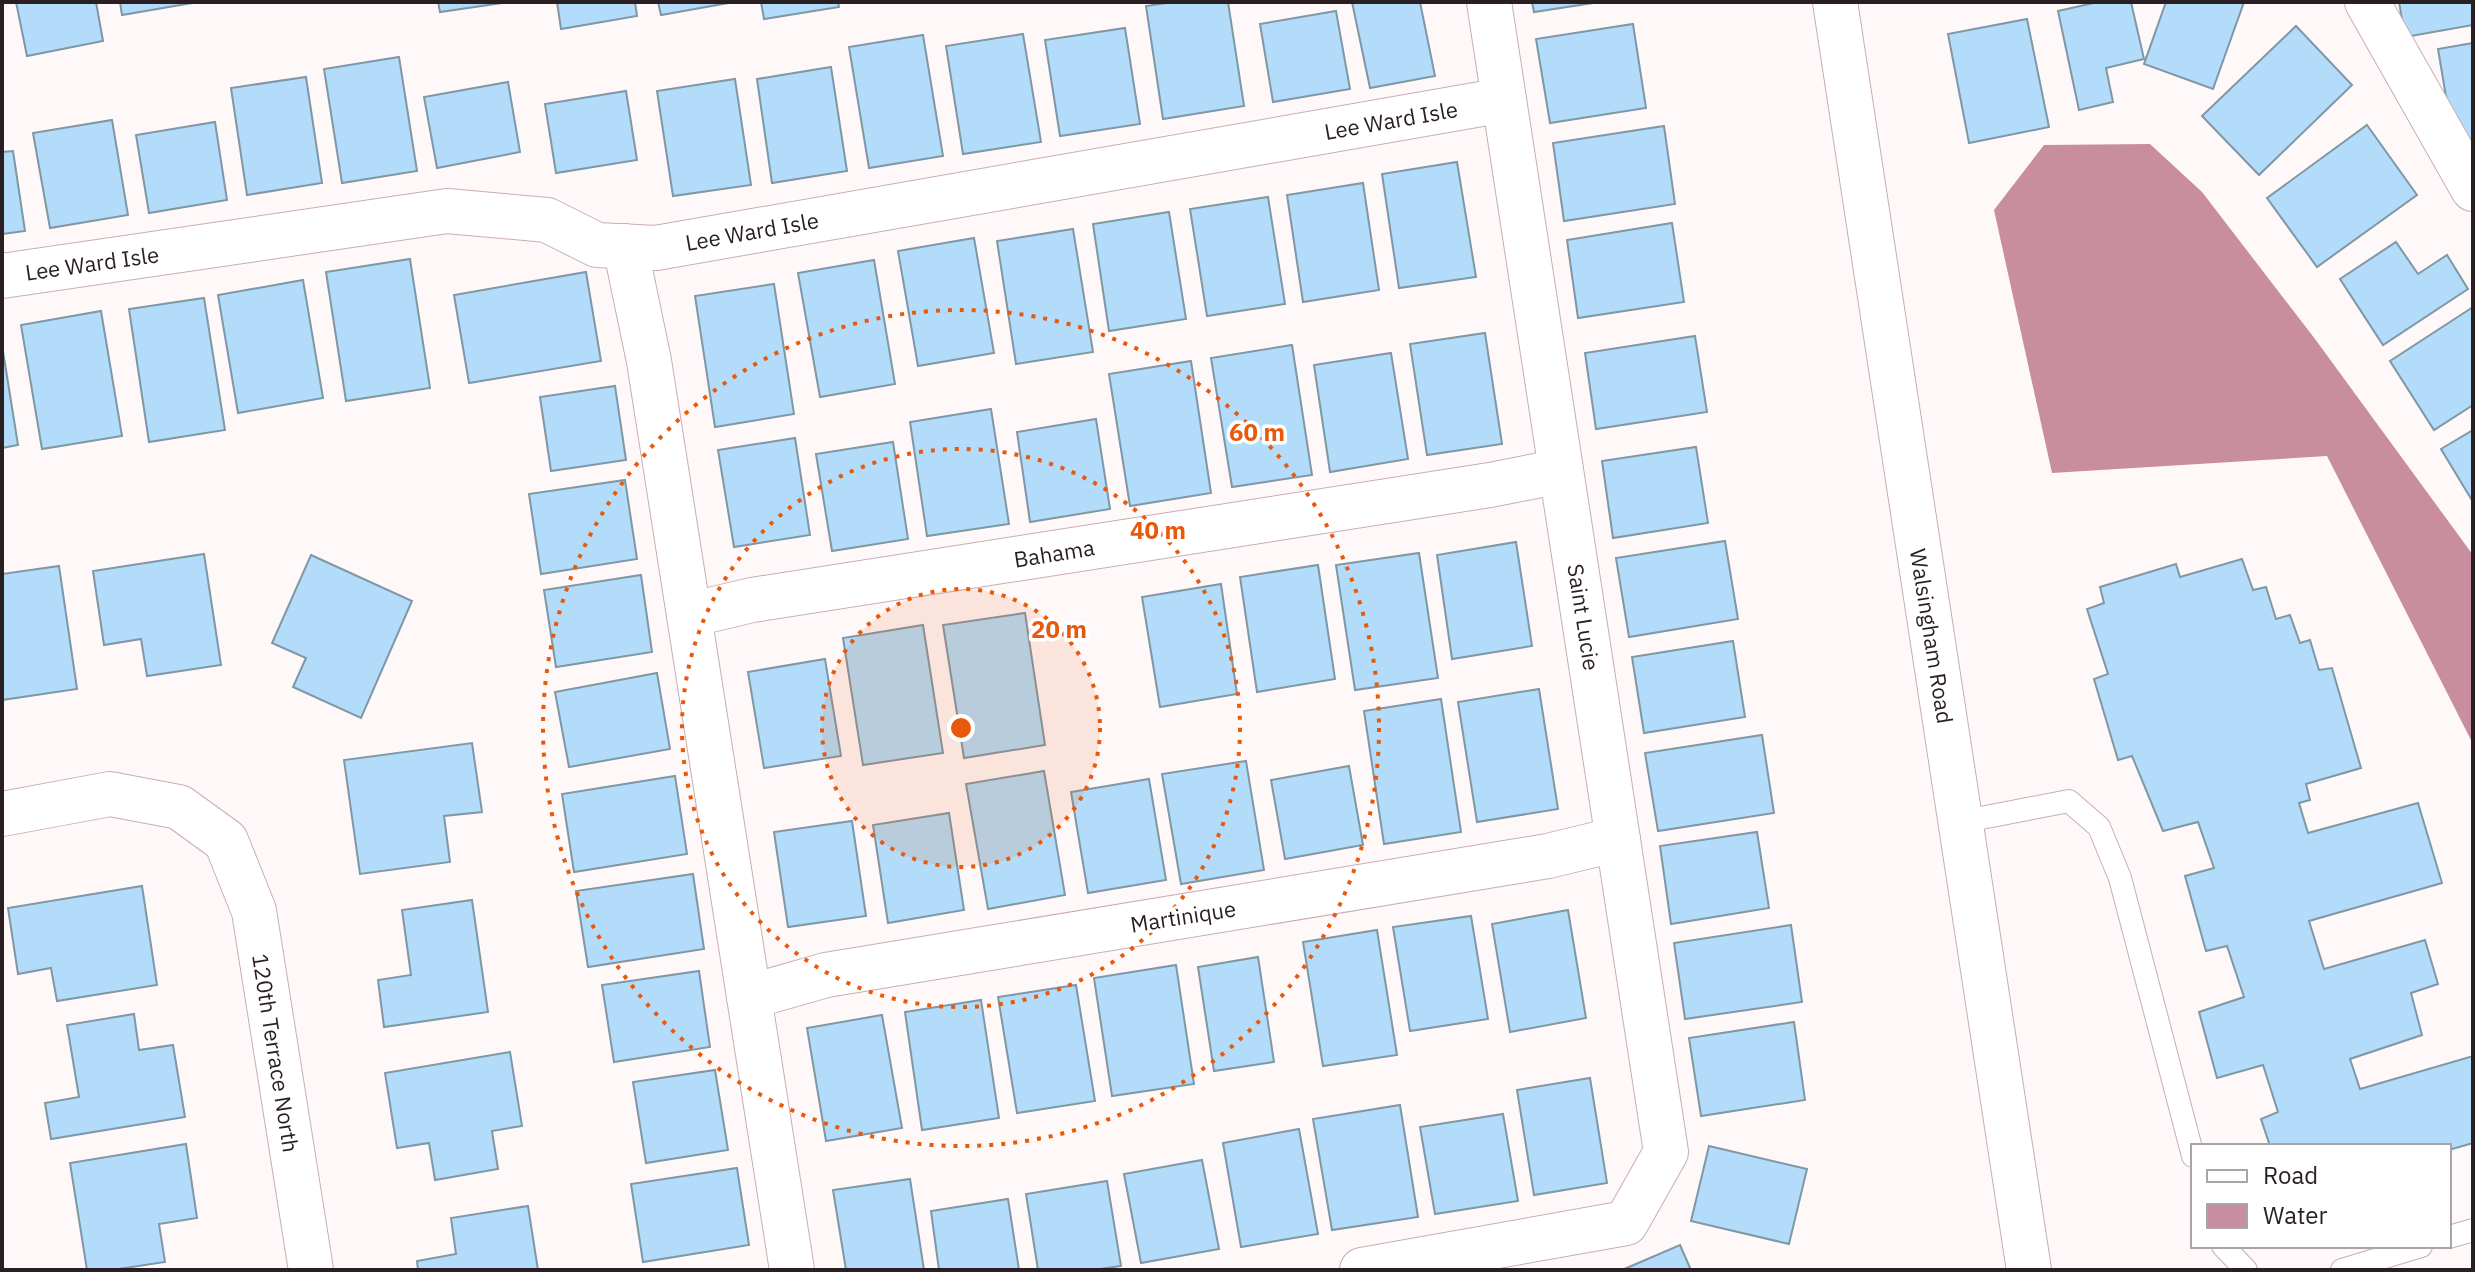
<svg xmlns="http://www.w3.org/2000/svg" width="2475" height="1272" font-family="'IBM Plex Sans',sans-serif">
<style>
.water{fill:#c88d9e}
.building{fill:#b2dcf9;stroke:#8097a6;stroke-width:2}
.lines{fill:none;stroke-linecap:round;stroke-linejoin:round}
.lane-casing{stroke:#c9adb4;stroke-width:24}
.street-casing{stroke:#c9adb4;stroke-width:46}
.secondary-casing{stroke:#c9adb4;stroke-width:46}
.lane{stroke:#fff;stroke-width:22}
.street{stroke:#fff;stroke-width:44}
.secondary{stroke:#fff;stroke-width:44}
.ring{fill:none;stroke:#e8590c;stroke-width:4;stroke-dasharray:4 8}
.labels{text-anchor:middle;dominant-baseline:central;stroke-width:7;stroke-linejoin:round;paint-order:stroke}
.street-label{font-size:22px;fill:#291f22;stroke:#fff}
.centre{fill:#e8590c;stroke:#fff;stroke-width:4}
.ring-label{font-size:24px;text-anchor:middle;font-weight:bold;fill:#e8590c;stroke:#fff;stroke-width:7;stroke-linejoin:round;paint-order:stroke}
</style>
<rect width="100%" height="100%" fill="#fef8f9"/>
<path class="water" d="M2150 144 2202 192 2315 339 2473 555V744L2327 456 2052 473 1994 210 2044 145Z"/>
<g class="building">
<path d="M16 2H96L103 41 27 56Z"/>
<path d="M120 2H198L122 15Z"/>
<path d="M438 2H509L440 12Z"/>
<path d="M557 2H635L637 16 561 29Z"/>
<path d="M658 2H734L661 15Z"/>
<path d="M761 2H838L839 7 764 19Z"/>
<path d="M1174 2H1228L1244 106 1163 119 1146 6Z"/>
<path d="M1352 2H1420L1435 76 1370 88Z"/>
<path d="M1532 2H1600L1534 12Z"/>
<path d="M2098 2H2131L2144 59 2106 68 2113 102 2079 110 2058 11Z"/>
<path d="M2166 2H2244L2213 89 2144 64Z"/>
<path d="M2399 2H2473V25L2405 37Z"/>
<path d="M1336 11 1350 89 1273 102 1260 24Z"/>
<path d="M2027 19 2049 127 1969 143 1948 34Z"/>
<path d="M1633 24 1646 108 1550 123 1536 39Z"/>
<path d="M2296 26 2352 85 2259 175 2202 116Z"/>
<path d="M1125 28 1140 124 1060 136 1045 40Z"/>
<path d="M1023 34 1041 142 963 154 946 46Z"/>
<path d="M923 35 943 156 869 168 849 47Z"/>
<path d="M2473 43V153L2456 156 2438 49Z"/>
<path d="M399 57 417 171 342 183 324 69Z"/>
<path d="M831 67 847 171 772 183 757 79Z"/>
<path d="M306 77 322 183 247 195 231 88Z"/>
<path d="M735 79 751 185 673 196 657 91Z"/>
<path d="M508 82 520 152 437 168 424 97Z"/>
<path d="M626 91 637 160 556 173 545 104Z"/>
<path d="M112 120 128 215 50 228 33 133Z"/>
<path d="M215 122 227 200 149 213 136 135Z"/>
<path d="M2367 125 2417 195 2317 267 2267 198Z"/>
<path d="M1664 126 1675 204 1564 221 1553 143Z"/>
<path d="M13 151 25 231 2 234V152Z"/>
<path d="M1457 162 1476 277 1399 288 1382 174Z"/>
<path d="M1363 183 1379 290 1303 302 1287 195Z"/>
<path d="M1268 197 1285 304 1207 316 1190 209Z"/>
<path d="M1169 212 1186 319 1109 331 1093 224Z"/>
<path d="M1672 223 1684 302 1578 318 1567 240Z"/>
<path d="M1073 229 1093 352 1016 364 997 241Z"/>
<path d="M974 238 994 353 918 366 898 251Z"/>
<path d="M2396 242 2418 274 2447 255 2468 289 2383 345 2340 279Z"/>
<path d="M410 259 430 388 346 401 326 272Z"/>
<path d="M874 260 895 384 820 397 798 273Z"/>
<path d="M586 272 601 361 469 383 454 295Z"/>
<path d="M303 280 323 398 238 413 218 295Z"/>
<path d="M774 284 794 414 715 427 695 296Z"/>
<path d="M204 298 225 430 149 442 129 309Z"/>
<path d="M2473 307V405L2434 430 2390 361Z"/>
<path d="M101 311 122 436 42 449 21 325Z"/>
<path d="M1485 333 1502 444 1427 455 1410 344Z"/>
<path d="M1695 336 1707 412 1596 429 1585 353Z"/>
<path d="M2 345 18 445 2 448Z"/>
<path d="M1292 345 1312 475 1232 487 1211 358Z"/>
<path d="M1391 353 1408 459 1330 472 1314 365Z"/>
<path d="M1191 361 1211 493 1130 506 1109 374Z"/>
<path d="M615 386 626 460 551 471 540 397Z"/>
<path d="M991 409 1009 524 927 536 910 422Z"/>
<path d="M1096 419 1110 509 1030 522 1017 432Z"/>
<path d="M2473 430V502L2441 449Z"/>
<path d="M795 438 810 535 734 547 718 450Z"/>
<path d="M893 442 908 539 832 551 816 454Z"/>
<path d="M1696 447 1708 523 1613 538 1602 461Z"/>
<path d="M625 480 637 559 541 574 529 494Z"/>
<path d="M1725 541 1738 619 1629 637 1616 558Z"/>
<path d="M1516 542 1532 646 1452 659 1437 555Z"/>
<path d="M1419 553 1438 678 1355 690 1336 565Z"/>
<path d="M204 554 221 665 147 676 141 639 104 645 93 571Z"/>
<path d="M311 555 412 601 361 718 293 687 306 658 272 643Z"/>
<path d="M2242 559 2253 590 2266 587 2276 619 2290 615 2300 643 2310 640 2319 670 2332 668 2361 768 2306 784 2310 800 2299 803 2308 833 2418 803 2442 883 2309 921 2324 969 2425 940 2438 984 2411 993 2422 1035 2350 1059 2360 1089 2473 1056V1143L2449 1150V1146H2270L2261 1119 2278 1112 2263 1065 2217 1078 2199 1012 2244 997 2227 946 2206 951 2185 876 2214 868 2198 822 2163 831 2132 756 2118 760 2094 679 2108 674 2087 609 2104 603 2100 587 2176 564 2180 577Z"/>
<path d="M1318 565 1335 679 1257 692 1240 577Z"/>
<path d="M59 566 77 689 2 700V574Z"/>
<path d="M641 575 652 652 556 667 544 590Z"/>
<path d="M1221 584 1237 694 1160 707 1142 597Z"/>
<path d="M1025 613 1045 745 964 758 943 625Z"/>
<path d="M923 625 943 753 863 765 843 638Z"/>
<path d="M1733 641 1745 717 1644 733 1632 657Z"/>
<path d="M825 659 841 756 764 768 748 672Z"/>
<path d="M657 673 670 749 569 767 555 692Z"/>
<path d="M1539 689 1558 809 1477 822 1458 702Z"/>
<path d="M1441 699 1461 832 1384 844 1364 711Z"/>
<path d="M1762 735 1774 813 1658 831 1645 753Z"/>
<path d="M472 743 482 812 444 816 450 862 360 874 344 760Z"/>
<path d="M1246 761 1264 870 1181 884 1162 774Z"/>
<path d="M1349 766 1363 845 1285 859 1271 780Z"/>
<path d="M1044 771 1065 895 988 909 966 784Z"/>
<path d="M675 776 687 854 574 872 562 794Z"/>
<path d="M1149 779 1166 880 1088 893 1071 792Z"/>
<path d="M949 813 964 910 888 923 873 825Z"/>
<path d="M852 821 866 916 788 927 774 832Z"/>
<path d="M1757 832 1769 908 1671 924 1660 846Z"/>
<path d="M693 874 704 949 588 967 576 891Z"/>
<path d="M142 886 157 985 57 1001 51 968 18 974 8 908Z"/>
<path d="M472 900 488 1012 384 1027 378 980 411 975 402 910Z"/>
<path d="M1568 910 1586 1018 1510 1032 1492 924Z"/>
<path d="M1471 916 1488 1019 1410 1031 1393 927Z"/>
<path d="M1791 925 1802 1002 1685 1019 1674 943Z"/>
<path d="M1377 930 1397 1055 1323 1066 1303 942Z"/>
<path d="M1258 957 1274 1062 1214 1071 1198 967Z"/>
<path d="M1176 965 1194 1084 1112 1096 1094 978Z"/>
<path d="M699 971 710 1047 614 1062 602 985Z"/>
<path d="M1076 985 1095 1101 1017 1113 998 997Z"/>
<path d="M981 1000 999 1118 922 1130 905 1012Z"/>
<path d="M134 1014 139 1050 173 1045 185 1117 51 1139 45 1103 79 1097 67 1025Z"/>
<path d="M882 1015 902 1128 826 1141 807 1028Z"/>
<path d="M1794 1022 1805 1100 1701 1116 1689 1038Z"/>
<path d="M510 1052 522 1126 492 1131 498 1169 435 1180 429 1143 397 1148 385 1073Z"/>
<path d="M715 1070 728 1150 646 1163 633 1082Z"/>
<path d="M1590 1078 1607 1183 1534 1195 1517 1090Z"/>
<path d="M1400 1105 1418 1217 1332 1230 1313 1119Z"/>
<path d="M1503 1114 1518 1201 1435 1214 1420 1127Z"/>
<path d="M1299 1129 1318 1234 1241 1247 1223 1143Z"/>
<path d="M186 1144 197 1218 159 1224 165 1262 112 1270H87L70 1163Z"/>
<path d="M1709 1146 1807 1169 1789 1244 1691 1221Z"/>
<path d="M1202 1160 1219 1249 1141 1263 1124 1174Z"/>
<path d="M737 1168 749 1245 643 1262 631 1184Z"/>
<path d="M910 1179 924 1270H846L833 1190Z"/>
<path d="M1107 1181 1121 1266 1093 1270H1038L1026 1194Z"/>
<path d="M1008 1199 1019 1270H939L931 1211Z"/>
<path d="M528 1206 538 1270H418L417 1261 456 1254 451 1218Z"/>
<path d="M1680 1245 1691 1270H1622Z"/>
</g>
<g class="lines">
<defs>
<g id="lane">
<path d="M1960 822 2069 801 2099 827 2120 878 2193 1156"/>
<path d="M2449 1237 2473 1230"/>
<path d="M2223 1246 2246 1270"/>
<path d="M2342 1270 2421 1246"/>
</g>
<g id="street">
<path d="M2367 2 2473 189"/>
<path d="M625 246 649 361 792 1270"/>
<path d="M2 276 447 211 547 220 597 245 656 248 1504 100"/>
<path d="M689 615 752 600 1490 485 1561 471"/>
<path d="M2 814 110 794 179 807 226 841 254 911 311 1270"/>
<path d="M749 997 826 975 1548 856 1618 839"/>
<path d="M1362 1270 1626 1223 1666 1152 1489 2"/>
</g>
<path id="secondary" d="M1835 2 2029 1270"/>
</defs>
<use href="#lane" class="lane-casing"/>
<use href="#street" class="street-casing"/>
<use href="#secondary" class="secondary-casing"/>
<use href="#lane" class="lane"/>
<use href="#street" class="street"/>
<use href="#secondary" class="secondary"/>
</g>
<circle cx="961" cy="728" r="139" fill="#e8590c" fill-opacity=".12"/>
<g class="ring">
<circle cx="961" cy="728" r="139"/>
<circle cx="961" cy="728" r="279"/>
<circle cx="961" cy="728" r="418"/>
</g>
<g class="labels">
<g class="street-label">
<text transform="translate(1391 120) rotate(-10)">Lee Ward Isle</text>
<text transform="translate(752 231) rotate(-10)">Lee Ward Isle</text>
<text transform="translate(92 263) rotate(-8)">Lee Ward Isle</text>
<text transform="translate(1054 553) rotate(-9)">Bahama</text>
<text transform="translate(1584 617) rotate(81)">Saint Lucie</text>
<text transform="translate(1932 636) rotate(81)">Walsingham Road</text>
<text transform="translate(1183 916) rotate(-9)">Martinique</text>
<text transform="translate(276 1053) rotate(81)">120th Terrace North</text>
</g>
</g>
<circle cx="961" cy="728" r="12" class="centre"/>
<g class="ring-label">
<text x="1257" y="441">60 m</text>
<text x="1158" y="539">40 m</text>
<text x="1059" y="638">20 m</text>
</g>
<rect width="2475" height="1272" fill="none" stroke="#291f22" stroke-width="8"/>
<rect x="2191" y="1144" width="260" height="104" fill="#ffffff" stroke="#a9a5a7" stroke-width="2"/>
<rect x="2207" y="1170" width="40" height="12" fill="#ffffff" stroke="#a9a5a7" stroke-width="2"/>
<text x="2263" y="1184" font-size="24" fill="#291f22">Road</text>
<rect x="2207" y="1204" width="40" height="24" fill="#c88d9e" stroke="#a9a5a7" stroke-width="2"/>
<text x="2263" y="1224" font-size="24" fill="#291f22">Water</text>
</svg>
